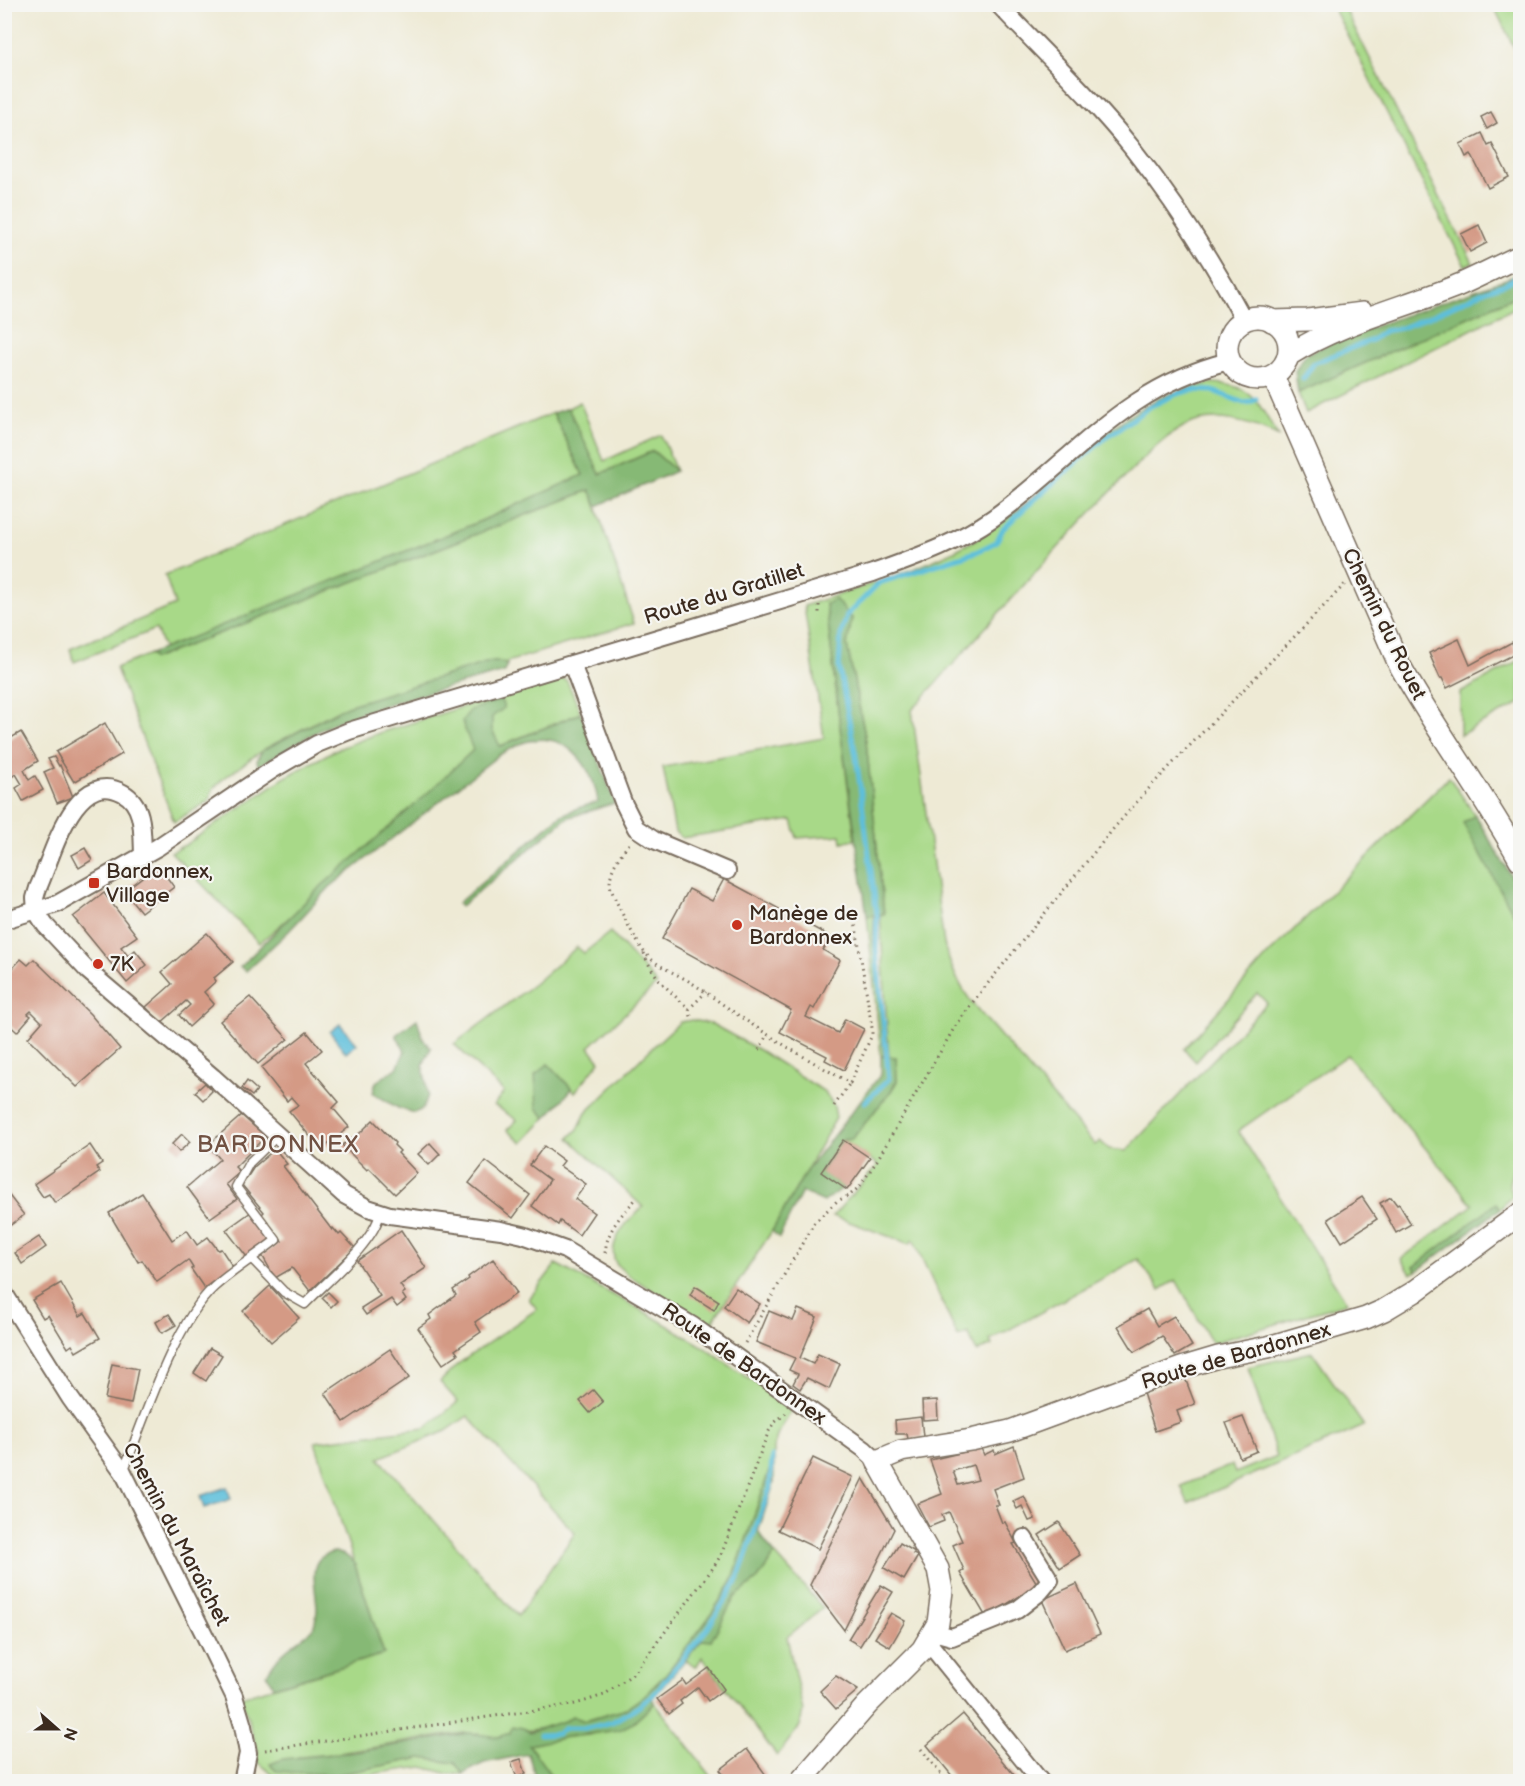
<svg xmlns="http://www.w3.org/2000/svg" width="1525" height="1786" font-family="'Balsamiq Sans',sans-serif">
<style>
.green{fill:#a8d988;stroke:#728253;stroke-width:1.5;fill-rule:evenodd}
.forest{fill:#86b974;stroke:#607249;stroke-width:1.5}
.water{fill:#5dbfdb;stroke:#4c747c;stroke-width:1.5}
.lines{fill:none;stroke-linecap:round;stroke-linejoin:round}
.stream{stroke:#5dbfdb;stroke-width:5}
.building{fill:#d49a85;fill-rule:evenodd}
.service-casing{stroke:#7a6d5e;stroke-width:11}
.minor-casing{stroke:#7a6d5e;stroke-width:20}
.tertiary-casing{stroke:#7a6d5e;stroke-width:24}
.path{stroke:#7a6d5e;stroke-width:3;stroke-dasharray:1.5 4.5;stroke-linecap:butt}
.service{stroke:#fff;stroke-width:8}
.minor{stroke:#fff;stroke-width:16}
.tertiary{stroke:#fff;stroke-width:21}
.poi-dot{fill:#c8321e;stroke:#f6f6f2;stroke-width:2}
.labels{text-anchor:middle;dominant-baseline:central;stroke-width:4.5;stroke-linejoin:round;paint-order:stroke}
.street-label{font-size:21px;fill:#3b2a1e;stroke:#f6f6f2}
.poi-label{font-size:21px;fill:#3b2a1e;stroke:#f6f6f2;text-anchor:start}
.quarter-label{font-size:24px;letter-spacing:1.5px;fill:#715142;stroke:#f6f6f2}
</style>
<rect width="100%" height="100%" fill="#f6f6f2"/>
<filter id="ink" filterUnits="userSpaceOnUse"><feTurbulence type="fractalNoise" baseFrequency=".0167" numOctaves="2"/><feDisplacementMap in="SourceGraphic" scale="12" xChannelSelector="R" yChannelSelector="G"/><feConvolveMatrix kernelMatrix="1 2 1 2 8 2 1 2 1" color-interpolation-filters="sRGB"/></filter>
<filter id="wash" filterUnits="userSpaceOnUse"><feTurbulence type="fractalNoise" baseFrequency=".008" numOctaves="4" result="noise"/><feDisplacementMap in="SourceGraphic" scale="24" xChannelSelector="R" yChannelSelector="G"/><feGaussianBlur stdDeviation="1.35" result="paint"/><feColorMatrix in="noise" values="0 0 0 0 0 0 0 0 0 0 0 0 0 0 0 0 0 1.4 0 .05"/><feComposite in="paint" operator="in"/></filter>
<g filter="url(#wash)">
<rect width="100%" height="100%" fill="#eeead5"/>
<g class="green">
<path d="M1332 5H1343L1473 263 1465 266Z"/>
<path d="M1493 5H1520V59Z"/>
<path d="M1520 294V305L1306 413 1298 393Z"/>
<path d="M1210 383C1255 384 1257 403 1279 437 1252 422 1212 411 1183 427 1156 441 1121 482 1099 504 1035 571 974 641 912 710L944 944C950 966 958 984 972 1003L1095 1145 1100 1141 1109 1149 1126 1151 1267 1003 1257 993 1196 1062 1184 1049 1267 956 1449 777 1475 815 1464 823 1520 925V1139L1509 1184 1513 1195 1500 1209 1496 1204 1415 1268 1417 1271 1411 1274 1401 1259 1473 1205 1347 1055 1238 1131 1347 1303 1212 1343 1176 1280 1160 1290 1138 1259 990 1340 992 1345 977 1352 968 1333 958 1337 913 1239 910 1244 833 1216 878 1165 843 1140 852 1139 891 1091 897 1081 896 1057H889L880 914H884L866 741 847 645 852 618 826 604 841 735 855 839 842 842 841 835 797 838 792 820 682 838 675 832 663 767 824 738 804 606C865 585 932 568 986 533 1045 495 1089 437 1150 403 1169 392 1189 387 1210 383Z"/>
<path d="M580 402 604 461 661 435 676 471 653 451 600 474 568 408Z"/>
<path d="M553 413 583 475 481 521 164 649 156 629 74 662 70 649 175 605 165 575Z"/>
<path d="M591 490 634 623 507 662V665L501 662H489L340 709 263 750 223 779 213 789 209 801 174 822 116 668 150 654 153 659Z"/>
<path d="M1520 660V703L1460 735V693Z"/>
<path d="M555 678H562L567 681 581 713 509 742 318 893 259 943 171 852 185 845 284 778 335 750 379 733Z"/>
<path d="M874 915 873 941 884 1056H881L867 916Z"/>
<path d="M610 932 657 984 589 1047 600 1061 575 1092 548 1064 537 1108 546 1118 522 1143 507 1130 517 1120 494 1105 504 1092 454 1044 534 984 577 947 584 953Z"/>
<path d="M692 1020 712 1024 759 1050 825 1092 834 1106 836 1118 772 1231 709 1327 628 1275C625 1272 620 1268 617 1265 604 1244 629 1219 643 1207L569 1138 578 1129 586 1113 656 1044 680 1022Z"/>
<path d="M556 1264 645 1312 699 1344 792 1409 777 1436 774 1446V1483L769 1472 732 1582 708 1619 666 1674 644 1696 626 1709 585 1721 572 1716C555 1730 530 1729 510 1733 506 1734 502 1737 497 1737 487 1738 476 1732 465 1733 409 1739 354 1754 297 1757L336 1775 421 1758 455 1763 463 1774H449L423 1767 379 1773 345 1781 315 1782 290 1776 275 1777 257 1761 258 1751 241 1697 384 1654 315 1442 425 1428 458 1402 440 1382 458 1364 537 1309 529 1299ZM468 1416 575 1533 518 1616 379 1458 446 1431Z"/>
<path d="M1312 1352 1364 1426 1188 1503 1181 1486 1232 1465 1235 1473 1277 1456 1248 1367Z"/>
<path d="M775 1554 823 1608 787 1637 803 1711 800 1726 777 1756 702 1657 696 1667 685 1659 702 1640H711L735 1597 758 1579Z"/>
<path d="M655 1703 715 1781H555L528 1745 567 1737 589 1735 633 1723Z"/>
</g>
<g class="forest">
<path d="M1514 276 1520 281V294L1298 393 1295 371 1306 354 1346 337Z"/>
<path d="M568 408 600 474 653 451 676 471 597 506 590 490 153 659 150 654 481 521 583 475 553 413Z"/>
<path d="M835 599 852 618 847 645 866 741 884 914 867 916 841 735 826 604Z"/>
<path d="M489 662H501L507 665 504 672C449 688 392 700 339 721 311 733 285 750 258 766L257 759 263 750 347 706Z"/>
<path d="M501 700 504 708 492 717V730L500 746 581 713 615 803 567 818 461 906 458 903 560 816 578 808 598 802C593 766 566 729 525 742 516 745 507 751 499 755L330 887 289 931 246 971 240 967 318 889 419 801 473 750 462 722 470 710Z"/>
<path d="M1475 815 1520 891V925L1463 823Z"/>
<path d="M417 1019 423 1039 431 1048 423 1065 428 1095 423 1109 414 1113 398 1108 373 1093 376 1082 397 1068 405 1051 396 1035Z"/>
<path d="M881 1056 896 1057 897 1081 891 1091 852 1139 843 1140 821 1171 844 1187 824 1202 802 1192 779 1238 772 1231 807 1170 881 1074Z"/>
<path d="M548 1064 572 1089 546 1118 537 1108 535 1075Z"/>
<path d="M1496 1203 1500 1209 1417 1271 1414 1267Z"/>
<path d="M769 1471 774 1483 758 1532 775 1554 758 1579 735 1597 711 1641 702 1640 652 1699 655 1703 633 1723 619 1730 567 1737 529 1745 555 1781H526L523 1779 535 1775 528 1754 484 1763 463 1774 455 1763 421 1758 336 1775 276 1771 270 1764 283 1759 355 1752 468 1733 498 1737 510 1733 512 1726 523 1728 529 1732 567 1720 572 1716 585 1721 626 1709 644 1696 666 1674 708 1619 732 1582Z"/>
<path d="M335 1552 345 1555 354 1562 384 1654 273 1687 267 1674C281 1649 293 1646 313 1629 315 1622 317 1616 317 1609 317 1587 303 1557 335 1552Z"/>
</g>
<g class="water">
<path d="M340 1024 357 1044 346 1053 330 1032Z"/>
<path d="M227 1487 231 1499 204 1508 200 1496Z"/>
</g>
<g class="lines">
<g class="stream">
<path d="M1303 379 1314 363 1372 340 1384 331 1401 328 1433 315 1487 290 1505 284 1520 275"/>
<path d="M865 1102 889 1079 876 950 877 915 856 756 839 668 841 634 847 615 879 583 976 552 996 542 1003 529 1025 508 1104 439 1151 406 1177 394 1192 390 1213 391 1244 403 1251 402 1256 399"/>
<path d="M540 1735 557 1734 565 1728H588L612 1722 638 1707 653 1695 708 1628 737 1581 770 1488 772 1457"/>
</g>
</g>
<g id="blocks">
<g class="building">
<path d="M1491 112 1497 123 1487 129 1481 117Z"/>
<path d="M1482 133 1488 146 1492 144 1509 177 1488 188 1471 154 1466 157 1460 144Z"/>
<path d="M1479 225 1487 243 1470 252 1461 234Z"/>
<path d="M1459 639 1470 665 1512 642 1517 653 1447 688 1442 678H1440L1429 653Z"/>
<path d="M105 723 122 754 74 782 56 752Z"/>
<path d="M21 732 38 761 24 770 29 780 35 776 43 790 23 801 16 788 22 784 16 774 8 779 4 772V742Z"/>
<path d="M54 757 59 766 60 765 73 797 57 803 44 772 53 768 48 759Z"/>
<path d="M85 848 92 860 79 868 72 855Z"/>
<path d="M158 865 174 887 141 912 124 891Z"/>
<path d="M724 879 831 937 823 950 840 960 814 1009 811 1007 806 1017 838 1033 845 1019 864 1029 844 1070 825 1060 827 1056 780 1032 791 1010 662 939 689 889 712 901Z"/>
<path d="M104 893 137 936 121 947 128 956 135 950 147 965 127 983 73 917Z"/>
<path d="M207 933 233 962 214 978 216 981 204 992 214 1004 189 1027 179 1015 190 1005 186 1001 161 1023 146 1007 172 984 162 972Z"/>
<path d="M4 959 10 971 21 959 28 965 34 959 90 1014 120 1049 77 1087 28 1038 42 1022 31 1011 28 1014 31 1016 17 1032 4 1020V985L7 988 9 986 4 981Z"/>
<path d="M250 997 288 1039 258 1064 220 1021Z"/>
<path d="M307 1032 322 1050 306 1063 339 1102 333 1108 349 1127 321 1150 289 1111 298 1105 291 1097 287 1101 261 1068Z"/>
<path d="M247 1081 257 1090 252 1096 242 1088Z"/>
<path d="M205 1083 212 1091 203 1100 195 1092Z"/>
<path d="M243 1114 266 1136 235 1167 240 1172 226 1184 237 1199 210 1218 187 1187 220 1159 208 1145Z"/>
<path d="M373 1120 395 1143 394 1145 400 1151 398 1153 417 1173 395 1194 369 1168 367 1170 342 1145 358 1135Z"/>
<path d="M182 1134 190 1142 179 1152 172 1144Z"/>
<path d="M843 1140 870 1158 847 1190 821 1172Z"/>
<path d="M430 1143 440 1154 429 1165 418 1154Z"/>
<path d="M90 1145 102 1163 96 1167 100 1172 55 1203 49 1194 43 1197 34 1184Z"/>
<path d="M544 1146 564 1161 560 1166 586 1184 575 1199 594 1213 579 1235 560 1221 558 1225 532 1206 550 1180 530 1165Z"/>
<path d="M275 1149 287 1164 283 1166 332 1230 333 1228 339 1235 341 1233 355 1248 310 1291 292 1268 275 1278 262 1255 282 1241 261 1215 264 1212 242 1185 254 1167Z"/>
<path d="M486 1161 530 1195 513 1218 469 1183Z"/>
<path d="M4 1189 24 1215 4 1230Z"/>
<path d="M142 1193 172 1240 187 1230 197 1245 208 1237 218 1250 221 1249 233 1267 204 1288 191 1269 193 1268 188 1260 157 1282 142 1260 138 1262 109 1213Z"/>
<path d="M1362 1197 1377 1219 1342 1242 1328 1219Z"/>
<path d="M1391 1197 1397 1205 1399 1204 1411 1224 1396 1233 1380 1203Z"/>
<path d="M251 1212 271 1239 247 1257 226 1230Z"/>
<path d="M401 1230 426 1268 400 1285 405 1292 402 1294 406 1300 397 1307 391 1299 366 1315 361 1308 380 1296 357 1261Z"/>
<path d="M39 1237 46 1247 22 1264 15 1253Z"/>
<path d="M493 1259 517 1293 475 1322 481 1332 455 1350 458 1354 443 1364 418 1328 431 1319 429 1315 456 1295 453 1290 469 1279 468 1277Z"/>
<path d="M61 1283 80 1316 85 1313 100 1338 76 1352 72 1345 68 1348 48 1315 43 1318 32 1300Z"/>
<path d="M270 1286 299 1318 271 1342 243 1311Z"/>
<path d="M695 1286 719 1301 714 1310 690 1295Z"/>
<path d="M736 1288 760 1304 747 1323 724 1306Z"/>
<path d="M328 1292 337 1301 331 1307 322 1298Z"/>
<path d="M798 1309 817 1317 800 1358 813 1364 818 1354 840 1364 829 1389 807 1378 800 1389 793 1384 798 1374 789 1370 795 1358 756 1342 769 1311 793 1321Z"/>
<path d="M1147 1309 1157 1326 1174 1316 1192 1346 1175 1356 1162 1336 1134 1352 1118 1326Z"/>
<path d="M169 1314 176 1325 162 1333 156 1322Z"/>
<path d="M210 1348 222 1355 206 1381 194 1373Z"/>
<path d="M390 1349 409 1378 344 1422 325 1393Z"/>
<path d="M112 1364 138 1369 131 1404 105 1399Z"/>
<path d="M1185 1378 1195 1404 1177 1411 1181 1422 1155 1431 1143 1393Z"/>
<path d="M593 1390 603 1402 590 1413 580 1401Z"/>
<path d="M937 1400 938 1419 923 1420 922 1401Z"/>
<path d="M921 1417 923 1437 908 1439 907 1434H896L895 1420Z"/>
<path d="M1243 1417 1257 1451 1240 1458 1226 1423Z"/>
<path d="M1014 1446 1024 1477 993 1489 999 1505H995L1002 1523 1005 1522 1016 1543 1013 1544 1038 1585 986 1617 960 1573 964 1570 953 1545 962 1541 949 1512 942 1515 944 1521 929 1527 917 1504 942 1494 930 1460 981 1448 984 1455 994 1450 995 1454ZM973 1465 978 1480 958 1485 953 1471Z"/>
<path d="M813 1458 853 1477 818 1549 778 1530Z"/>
<path d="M863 1478 894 1529 844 1630 810 1585Z"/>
<path d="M1024 1496 1035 1519 1029 1521 1022 1506 1017 1509 1013 1501Z"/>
<path d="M1059 1522 1080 1555 1060 1568 1039 1535Z"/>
<path d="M900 1543 915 1552 913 1554 918 1556 904 1580 884 1568Z"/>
<path d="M1077 1584 1100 1634 1065 1650 1042 1600Z"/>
<path d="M881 1585 893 1592 860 1646 848 1639Z"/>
<path d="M891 1613 905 1621 890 1647 875 1638Z"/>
<path d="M709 1668 724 1689 708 1701 698 1687 680 1701 682 1704 669 1714 657 1699 683 1680 686 1685Z"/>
<path d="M836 1676 858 1690 836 1709 820 1691Z"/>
<path d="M963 1714 1020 1782H957L927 1745Z"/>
<path d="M747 1749 766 1775 757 1782H729L720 1770Z"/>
<path d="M521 1759 526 1774 517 1778 511 1762Z"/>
</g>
</g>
</g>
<g filter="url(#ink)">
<use href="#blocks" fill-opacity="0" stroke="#7a6d5e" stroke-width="1.5"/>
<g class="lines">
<defs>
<g id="service">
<path d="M252 1259 284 1292 305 1304C327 1281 374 1243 380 1213"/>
<path d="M123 1472C144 1420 174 1324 214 1287 233 1270 256 1256 276 1240L236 1187 249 1163 278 1135"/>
</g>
<g id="minor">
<path d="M998 4C1043 52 1091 97 1132 148 1174 201 1212 260 1244 320"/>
<path d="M572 664 623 802 636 828 654 840 727 871"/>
<path d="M36 911 45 925 88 971 213 1077 344 1195 368 1208 390 1215 501 1230 523 1235 565 1250 693 1326 864 1449 877 1461"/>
<path d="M36 911 35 898 38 888C52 858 74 766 123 793 145 805 142 834 143 856"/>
<path d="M4 920 57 904 158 847 272 770 317 744 349 731 873 573C914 558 956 544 993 518 1075 459 1124 387 1229 361"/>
<path d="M4 1293 70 1398 123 1472 204 1634 234 1696 243 1726 248 1753 242 1782"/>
<path d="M934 1632 952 1637 997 1619 1017 1610 1040 1592 1050 1580 1024 1538"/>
<path d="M928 1642 1041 1782"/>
</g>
<g id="tertiary">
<circle cx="1258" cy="348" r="31"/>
<path d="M1272 321 1308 320 1363 313"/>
<path d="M1289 355C1339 323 1399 309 1454 287 1476 278 1498 266 1520 256"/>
<path d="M1273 376 1398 662C1435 730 1483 792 1520 860"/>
<path d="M800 1782 867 1705 922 1650 938 1623 942 1591 938 1569 877 1461 901 1451 971 1440 1010 1431 1181 1368 1218 1357 1268 1347 1366 1318 1384 1310 1414 1292 1520 1214"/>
</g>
</defs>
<use href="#service" class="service-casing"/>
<use href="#minor" class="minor-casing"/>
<use href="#tertiary" class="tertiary-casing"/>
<g class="path">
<path d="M819 605V616"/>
<path d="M629 844C620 855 610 868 610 884 610 893 638 945 645 953 658 968 679 974 695 985 719 1001 742 1019 767 1034 794 1052 822 1067 850 1083L872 1035V1028L856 927 854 921 843 912"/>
<path d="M644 953C652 977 671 992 689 1009L706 992"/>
<path d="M689 1009 692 1020"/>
<path d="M759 1050 767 1035"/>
<path d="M834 1106 850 1083"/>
<path d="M605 1253C607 1230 621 1215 636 1199"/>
<path d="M745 1343 814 1223 837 1201 850 1195 860 1186 876 1162 953 1030 972 1003 1114 828 1151 786 1345 584"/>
<path d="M921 1749 947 1782"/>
<path d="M265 1750 576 1704 604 1695 634 1673 713 1568 721 1555 768 1433 773 1424 786 1413"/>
</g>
<use href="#service" class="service"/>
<use href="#minor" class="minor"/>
<use href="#tertiary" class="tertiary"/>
</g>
</g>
<g class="poi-dot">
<rect x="88" y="877" width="12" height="12" rx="3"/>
<circle cx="737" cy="925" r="6"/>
<circle cx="98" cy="964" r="6"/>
</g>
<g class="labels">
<g class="street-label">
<text transform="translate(724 594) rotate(-17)">Route du Gratillet</text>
<text transform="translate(1384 624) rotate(64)">Chemin du Rouet</text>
<text transform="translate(1236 1356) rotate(-16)">Route de Bardonnex</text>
<text transform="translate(744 1364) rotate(35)">Route de Bardonnex</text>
<text transform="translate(176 1534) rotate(62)">Chemin du Maraîchet</text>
</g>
<g class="poi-label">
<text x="106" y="871">Bardonnex,<tspan x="106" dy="24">Village</tspan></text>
<text x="749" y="913">Manège de<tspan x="749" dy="24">Bardonnex</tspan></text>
<text x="110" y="964">7K</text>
</g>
<g class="quarter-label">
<text x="278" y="1144">BARDONNEX</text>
</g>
</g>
<rect width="1525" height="1786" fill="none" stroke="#f6f6f2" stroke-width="24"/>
<g transform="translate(57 1729) rotate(111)" stroke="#f6f6f2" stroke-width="4.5" paint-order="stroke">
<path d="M0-4.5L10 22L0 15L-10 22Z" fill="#3b2a1e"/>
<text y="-9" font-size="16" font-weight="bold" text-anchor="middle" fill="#3b2a1e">N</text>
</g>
</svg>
